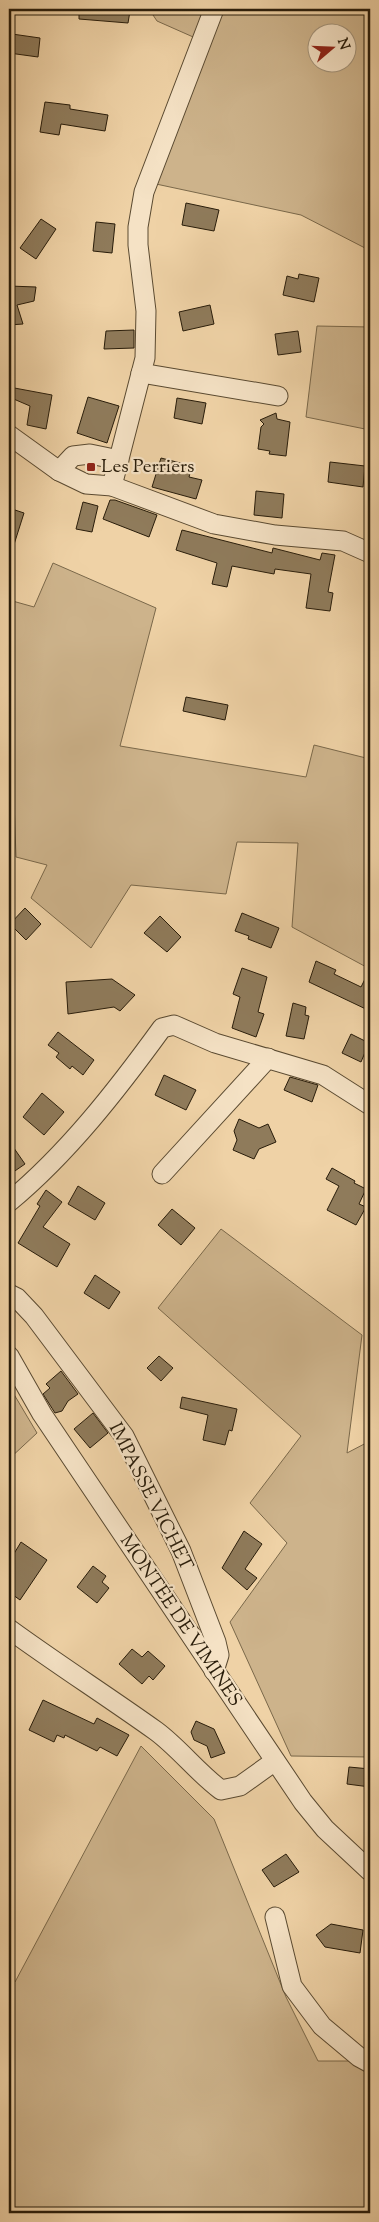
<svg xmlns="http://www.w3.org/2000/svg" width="379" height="2222" font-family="'Sorts Mill Goudy',serif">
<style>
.green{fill:#cdb38b;stroke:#7a684a;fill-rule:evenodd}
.building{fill:#8f7b5b;stroke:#281c0a}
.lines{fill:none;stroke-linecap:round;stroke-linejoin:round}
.minor-casing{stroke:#5a4a31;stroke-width:21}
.minor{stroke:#f5e2c5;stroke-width:19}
.poi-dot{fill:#8f2418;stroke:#f5e2c5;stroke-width:2}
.labels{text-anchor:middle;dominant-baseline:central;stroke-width:4.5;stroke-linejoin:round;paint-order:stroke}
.poi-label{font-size:19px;fill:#281c0a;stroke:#f5e2c5;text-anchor:start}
.street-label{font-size:19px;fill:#281c0a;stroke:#f5e2c5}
</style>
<rect width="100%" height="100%" fill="#efd2a6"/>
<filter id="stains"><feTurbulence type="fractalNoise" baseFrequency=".004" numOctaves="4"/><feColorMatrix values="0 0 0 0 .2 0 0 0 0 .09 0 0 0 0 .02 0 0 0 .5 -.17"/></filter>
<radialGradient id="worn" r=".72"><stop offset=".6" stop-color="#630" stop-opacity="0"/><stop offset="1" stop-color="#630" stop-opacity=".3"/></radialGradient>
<g class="green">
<path d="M149 9H370V255L365 248 301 215 156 184 209 44 157 21ZM316 32H346V62H316Z"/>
<path d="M317 326 370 327V430L306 417Z"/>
<path d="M53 563 156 608 120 746 306 777 314 745 370 759V969L292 927 298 843 237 842 226 894 131 885 91 948 31 898 47 865 16 857 14 800 9 798V600L34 607Z"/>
<path d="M221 1229 362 1335 347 1453 370 1441V1757L291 1756 230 1622 287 1543 250 1503 301 1436 158 1308Z"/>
<path d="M9 1386 37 1433 9 1459Z"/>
<path d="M141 1746 214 1819 286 1997 318 2061H352L370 2071V2213H9V1980L15 1982Z"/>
</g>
<g class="building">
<path d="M79 9 130 11 128 23 79 19Z"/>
<path d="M12 34 40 38 38 57 9 53V35Z"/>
<path d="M45 102 70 105V109L108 115 105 131 61 124 59 135 40 132Z"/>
<path d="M186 203 219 210 214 231 182 225Z"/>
<path d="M41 219 56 229 36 259 20 248Z"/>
<path d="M96 222 115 224 112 253 93 251Z"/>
<path d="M299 274 319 278 314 302 283 295 287 276 298 279Z"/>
<path d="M9 286 36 287 34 301 17 305 23 324 9 325Z"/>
<path d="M210 305 214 324 183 331 179 312Z"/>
<path d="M134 330V348L104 349 106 331Z"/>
<path d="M298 331 301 352 278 355 275 334Z"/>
<path d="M9 387 52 395 46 429 27 425 30 406 9 397Z"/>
<path d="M88 397 119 406 107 443 77 433Z"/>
<path d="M177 398 206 403 202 424 174 418Z"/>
<path d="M276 413 277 419 290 422 286 456 269 454 270 451 258 449 261 427 264 424 260 420Z"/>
<path d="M161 458 192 466 189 477 202 480 196 499 152 487Z"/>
<path d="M330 462 365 466 363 487 328 482Z"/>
<path d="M256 491 284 494 282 518 254 515Z"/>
<path d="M110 500H115L157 515 149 537 103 519Z"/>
<path d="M83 502 98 506 92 532 76 529Z"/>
<path d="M9 508 24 513 11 554 9 553Z"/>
<path d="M182 530 272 553 273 548 320 560 322 553 335 555 328 592 333 593 330 611 306 608 311 574 275 569 274 574 232 566 227 587 212 584 217 563 176 550Z"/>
<path d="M186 697 228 705 225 720 183 711Z"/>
<path d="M25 908 41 924 26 940 10 924Z"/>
<path d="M242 913 279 928 271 948 248 939 249 936 235 931Z"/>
<path d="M160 916 181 937 167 952 144 933Z"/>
<path d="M316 961 336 970 334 974 361 987 370 969V1011L309 982Z"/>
<path d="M242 968 267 977 258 1012 264 1014 256 1037 232 1028 240 997 233 994Z"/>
<path d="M112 979 135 995 120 1011 114 1007 68 1014 66 982Z"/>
<path d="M293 1003 306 1007 305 1015 309 1016 304 1039 286 1036Z"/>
<path d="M58 1032 94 1060 83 1075 72 1066 70 1069 56 1057 59 1053 48 1045Z"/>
<path d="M351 1034 369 1043 361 1062 342 1053Z"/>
<path d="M164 1075 196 1090 186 1110 155 1095Z"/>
<path d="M290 1077 318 1085 312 1102 284 1090Z"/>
<path d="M42 1093 64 1112 44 1135 23 1117Z"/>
<path d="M239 1119 259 1128 268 1124 276 1142 259 1149 254 1159 233 1150 237 1140 234 1131Z"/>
<path d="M9 1141 25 1164 9 1175Z"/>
<path d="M332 1168 355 1181 354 1183 366 1189 359 1204 366 1207 356 1225 327 1210 339 1186 326 1179Z"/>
<path d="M78 1186 105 1203 95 1220 68 1204Z"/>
<path d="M46 1190 62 1202 43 1227 70 1244 57 1267 18 1243 40 1206 37 1204Z"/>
<path d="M172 1209 195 1228 181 1245 158 1225Z"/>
<path d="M95 1275 120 1292 109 1309 84 1293Z"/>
<path d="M159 1356 173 1368 161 1381 147 1368Z"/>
<path d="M61 1371 78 1394 68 1401 62 1411 55 1413 43 1394 50 1388 46 1384Z"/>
<path d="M182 1397 237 1409 232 1431 229 1430 225 1445 203 1440 208 1415 180 1408Z"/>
<path d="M93 1413 108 1433 90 1448 74 1429Z"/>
<path d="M244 1531 262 1544 245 1569 257 1578 247 1590 222 1568Z"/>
<path d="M21 1542 47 1560 20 1600 9 1592V1562Z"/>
<path d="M93 1566 106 1576 102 1582 109 1588 97 1603 77 1587Z"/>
<path d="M132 1649 142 1657 148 1651 165 1666 153 1680 149 1676 142 1684 119 1664Z"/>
<path d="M43 1700 94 1724 97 1718 129 1735 117 1756 100 1747 97 1751 65 1735 64 1738 57 1735 54 1742 29 1730Z"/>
<path d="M196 1721 214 1729 225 1753 211 1758 207 1746 194 1740 191 1732Z"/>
<path d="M349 1767 370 1769V1787L347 1784Z"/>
<path d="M286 1854 299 1872 274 1887 262 1870Z"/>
<path d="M331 1924 363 1930 360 1953 325 1947 316 1935Z"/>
</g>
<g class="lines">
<defs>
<g id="minor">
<path d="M141 373 278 396"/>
<path d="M9 435 59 471 86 484 112 486 214 524 275 535 343 541 370 553"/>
<path d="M59 471 73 456 90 454 119 460"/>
<path d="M112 486 145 358 146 311 138 245V227L144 192 214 9"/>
<path d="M162 1174 268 1058"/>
<path d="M9 1202C68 1153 117 1090 162 1028L174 1025 215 1043 323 1075 370 1105"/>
<path d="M9 1294 17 1298 34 1316 124 1436 181 1551 216 1642 219 1655 214 1671"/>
<path d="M9 1356 42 1414 303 1802 325 1829 370 1871"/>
<path d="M9 1629C57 1664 107 1696 156 1731 179 1748 197 1772 221 1790L240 1786 275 1761"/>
<path d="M275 1917 292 1986 322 2026 359 2057 370 2063"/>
</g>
</defs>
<use href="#minor" class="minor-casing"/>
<use href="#minor" class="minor"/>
</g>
<rect class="poi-dot" x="86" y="462" width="10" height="10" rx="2.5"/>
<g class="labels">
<g class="poi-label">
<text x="101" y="467">Les Perriers</text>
</g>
<g class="street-label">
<text transform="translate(150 1497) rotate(63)">IMPASSE VICHET</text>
<text transform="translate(180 1621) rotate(56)">MONTÉE DE VIMINES</text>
</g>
</g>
<rect width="379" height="2222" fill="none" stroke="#efd2a6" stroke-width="30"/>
<rect x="10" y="10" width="359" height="2202" fill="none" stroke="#281c0a" stroke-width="2.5"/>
<rect x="15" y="15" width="349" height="2192" fill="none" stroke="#281c0a"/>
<g transform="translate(332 48) rotate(71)"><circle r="24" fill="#f5e2c5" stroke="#a3937a"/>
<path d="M0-4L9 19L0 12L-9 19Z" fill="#8f2418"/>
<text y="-8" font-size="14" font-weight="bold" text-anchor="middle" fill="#281c0a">N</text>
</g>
<rect width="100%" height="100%" filter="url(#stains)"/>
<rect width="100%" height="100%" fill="url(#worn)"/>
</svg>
